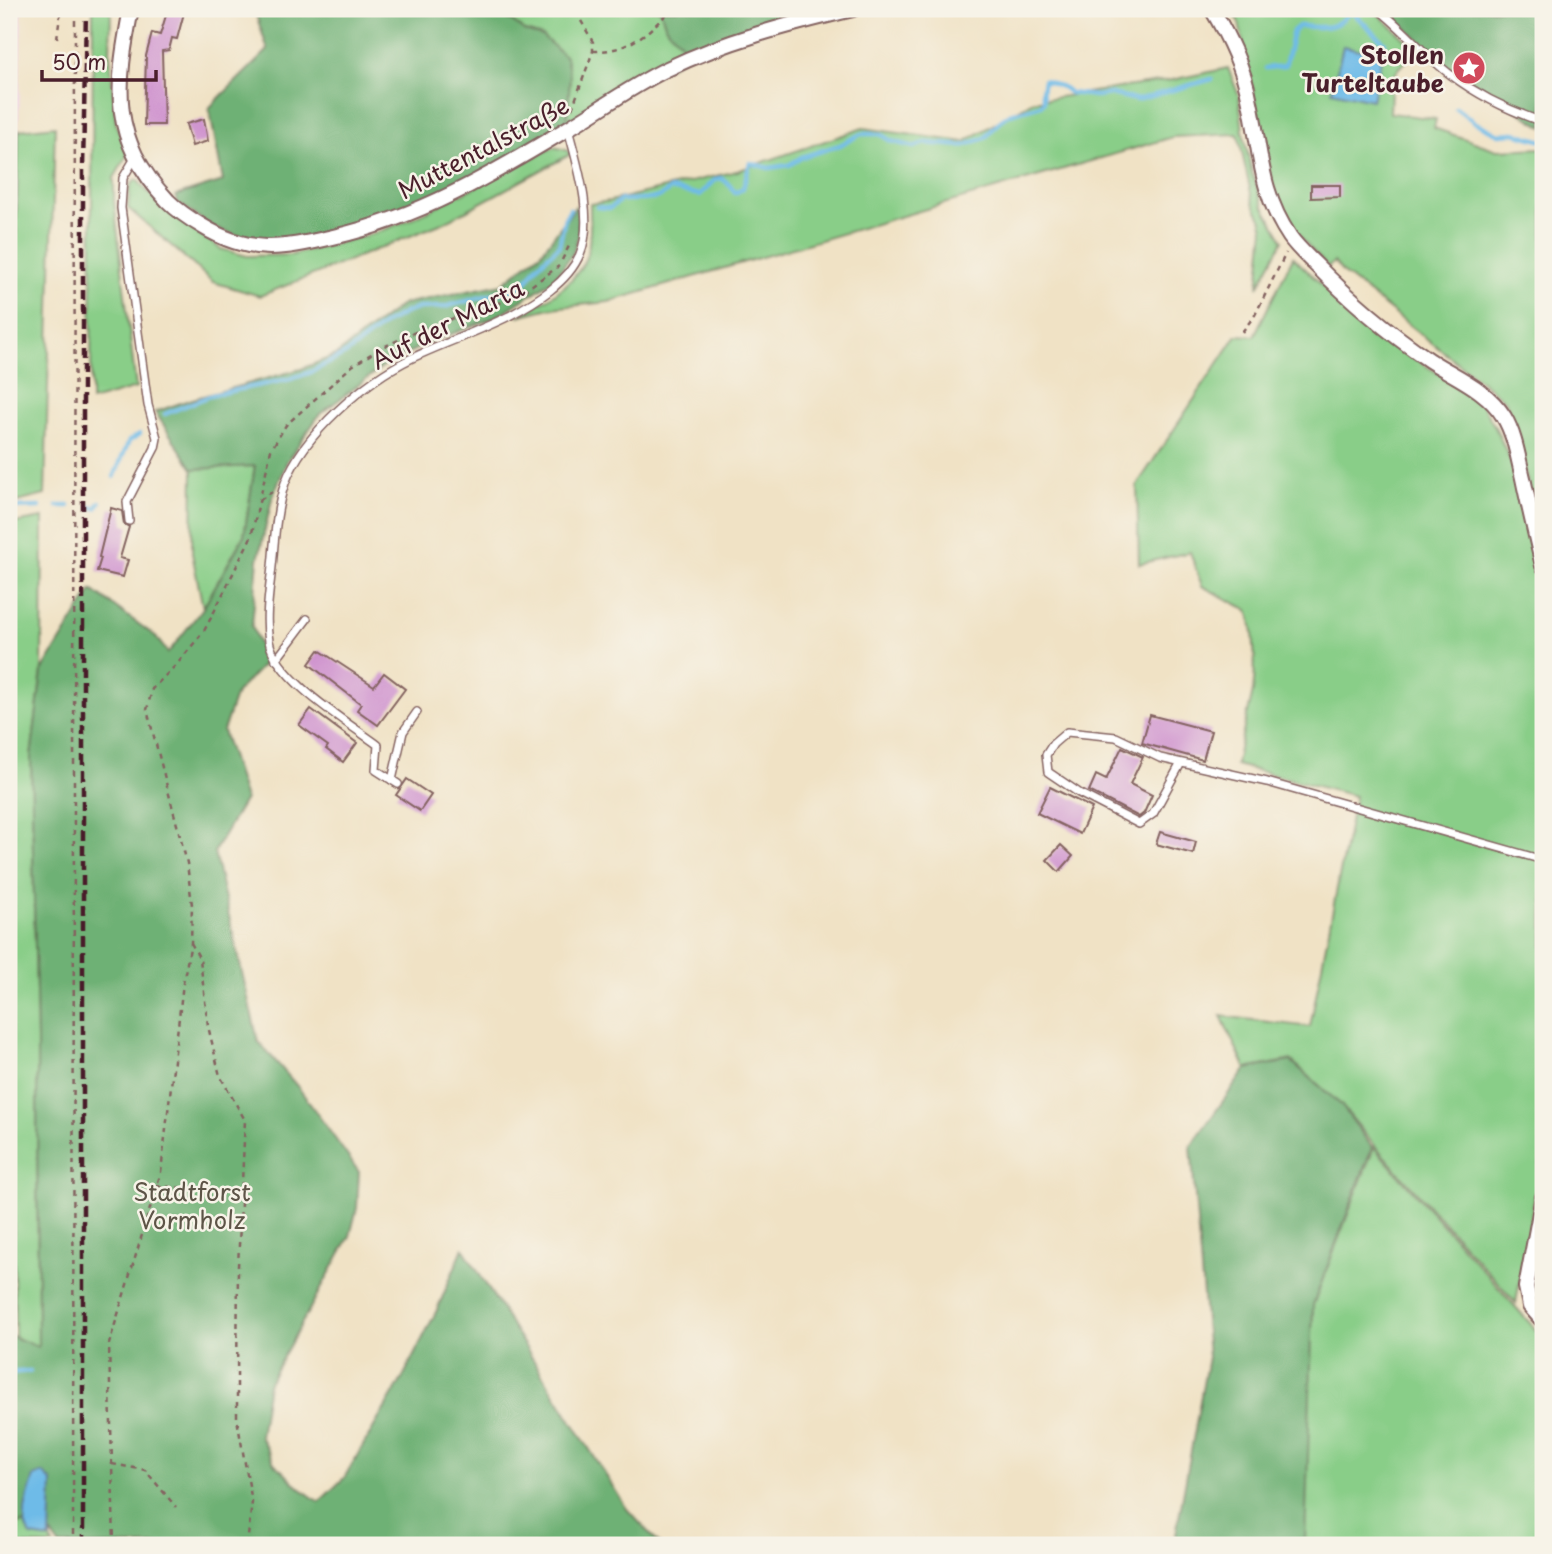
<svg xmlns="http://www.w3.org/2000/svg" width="1552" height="1554" font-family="'Playpen Sans',sans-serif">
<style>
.built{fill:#eed0e8}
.green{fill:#89ce88;stroke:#6a765a;stroke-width:2}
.forest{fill:#6eb174;stroke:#5c6850;stroke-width:2}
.water{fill:#6ebbe8;stroke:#5c6d8a;stroke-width:2}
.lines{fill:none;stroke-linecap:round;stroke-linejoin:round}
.stream{stroke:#6ebbe8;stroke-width:4.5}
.building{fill:#d095cf}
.lane-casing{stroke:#846361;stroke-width:10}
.street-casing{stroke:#846361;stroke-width:18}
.path{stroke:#846361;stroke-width:2.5;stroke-dasharray:5 5;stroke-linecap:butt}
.lane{stroke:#fff;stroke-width:7}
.street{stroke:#fff;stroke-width:14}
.rail{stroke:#4a1f2b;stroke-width:4.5;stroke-dasharray:10 5;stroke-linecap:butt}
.labels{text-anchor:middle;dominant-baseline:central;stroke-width:5;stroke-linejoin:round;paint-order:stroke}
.poi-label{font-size:24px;font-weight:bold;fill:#4a1f2b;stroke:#f7f3e8;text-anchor:end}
.street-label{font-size:24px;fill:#4a1f2b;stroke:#f7f3e8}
.park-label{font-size:24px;fill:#5d5447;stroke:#f7f3e8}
</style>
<rect width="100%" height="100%" fill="#f7f3e8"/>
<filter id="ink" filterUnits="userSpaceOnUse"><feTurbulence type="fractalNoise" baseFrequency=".0143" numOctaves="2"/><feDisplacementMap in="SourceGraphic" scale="14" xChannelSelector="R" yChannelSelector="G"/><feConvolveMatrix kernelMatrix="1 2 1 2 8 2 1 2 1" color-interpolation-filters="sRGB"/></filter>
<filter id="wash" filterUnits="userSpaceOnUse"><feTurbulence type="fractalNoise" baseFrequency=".00686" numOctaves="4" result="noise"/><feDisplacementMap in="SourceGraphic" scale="28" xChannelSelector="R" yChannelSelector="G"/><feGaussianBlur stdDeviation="1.57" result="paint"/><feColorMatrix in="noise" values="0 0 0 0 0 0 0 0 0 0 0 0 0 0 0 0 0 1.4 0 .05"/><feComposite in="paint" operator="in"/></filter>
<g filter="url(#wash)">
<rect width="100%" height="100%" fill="#f0e2c5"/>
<path class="built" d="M9 9H22L9 459Z"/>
<g class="green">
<path d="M93 9H111L110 55 116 124 128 154 114 178V201L136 388 91 401Z"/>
<path d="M494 9H660L666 27 691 54 567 124 570 76 542 36 525 31Z"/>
<path d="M1233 9H1368L1379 15 1418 51C1388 76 1392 76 1390 113L1436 119 1434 128 1497 150 1543 148V541L1506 401 1343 273 1334 262 1328 267C1301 240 1284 220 1272 184L1239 23Z"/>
<path d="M1228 68 1239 96 1243 132 1252 173 1264 207 1283 240 1258 287 1264 229 1261 218 1253 203 1238 134 1173 137 608 302 550 308 518 316C540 304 570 288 583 264 592 247 590 224 590 204L610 201 737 171 863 128 964 142 1033 101 1172 80Z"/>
<path d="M55 126 45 495 9 504 19 130Z"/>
<path d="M554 147 566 150 571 154 445 222 260 296 213 282 128 208 130 186 136 179 161 206 221 249 247 256 292 255 376 233 411 219Z"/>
<path d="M1293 257 1351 313 1396 347 1479 399 1496 429 1512 464 1543 604V1148L1516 1303 1377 1148 1341 1105 1291 1060 1246 1069 1221 1016 1310 1027 1355 796 1236 765C1240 740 1248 716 1253 691 1256 672 1255 627 1248 610L1202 586 1190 552 1139 564 1137 485 1237 335 1254 336Z"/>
<path d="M255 466 244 535 203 608 192 553 193 469Z"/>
<path d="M43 518 42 671 31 757 37 1039 38 1348 15 1338 9 914V524Z"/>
<path d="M1374 1147 1543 1338V1545H1304L1313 1305Z"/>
<path d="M38 1518 53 1545H9V1527Z"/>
</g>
<g class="forest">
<path d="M254 9H494L525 31 542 36 566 57 570 76 567 124 468 180 380 218 302 239 258 242 214 228 177 202 175 196 223 181 209 108 268 50Z"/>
<path d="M660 9H825L691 54 666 27Z"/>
<path d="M1386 9H1543V127L1450 69Z"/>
<path d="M576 206 579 233 573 253 552 281 496 317 431 342 389 362 320 414 287 461 272 499 258 560 252 626 266 662 236 693 223 731 245 799 214 852 258 1041 298 1087 359 1172 357 1208 350 1236 268 1384 260 1436 274 1463 300 1488 319 1502 344 1478 402 1379 437 1310 463 1248 627 1509 660 1545H59L38 1518 9 1527V1335L38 1347 37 1039 31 757 42 671 92 590 155 636 168 653 203 608 244 536 255 466 193 469 155 412 189 400 301 369 336 355 403 304 502 284 541 253Z"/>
<path d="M1291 1061 1341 1105 1372 1147 1313 1305 1305 1543 1304 1545H1174L1208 1357 1191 1146 1246 1069Z"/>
</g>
<g class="water">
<path d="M1343 46 1382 55 1372 100 1332 91Z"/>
<path d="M43 1473 52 1482 50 1539 31 1536C18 1521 28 1495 34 1477Z"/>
</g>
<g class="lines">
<g class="stream">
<path d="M1266 68 1285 66 1293 31 1299 26C1324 27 1333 32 1351 11L1385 43"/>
<path d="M1456 108 1476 123 1499 134 1514 133 1543 141"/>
<path d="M597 207 610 208 621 200C639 199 657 203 670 189L700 195C717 178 719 169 735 193L743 188 750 163 769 168 789 165 802 157 840 145 861 134H880L891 141 914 147 925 143 963 146 985 138 999 122 1010 114 1041 105 1044 101 1042 91 1044 80 1064 88 1070 93 1096 96 1111 94 1137 100 1212 79"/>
<path d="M165 414 212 395 290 379 311 372 347 353 386 323 407 312 419 308 444 307 517 288 526 282 538 265 559 246 565 218 570 209"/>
<path d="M114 477 129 441 140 434"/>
<path d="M57 506H69"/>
<path d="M91 507 96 508 100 502"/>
<path d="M9 508 40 507"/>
<path d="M9 1373 30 1371"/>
</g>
</g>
<g id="blocks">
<g class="building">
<path d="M168 9H185L177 39 172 38 169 50 162 51 164 125H144L146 56 152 33 160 35Z"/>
<path d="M204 119 208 141 192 146 186 124Z"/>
<path d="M1311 185H1340V197L1311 198Z"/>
<path d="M111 508 122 511 124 524 129 527 120 558 128 560 123 577 97 571 101 558 99 557Z"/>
<path d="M319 650 374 686 384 673 405 689 378 725 357 710 361 704 309 664Z"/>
<path d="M311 709 357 743 343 762 326 749 328 746 299 725Z"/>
<path d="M1150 715 1211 731 1203 760 1142 743Z"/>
<path d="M1122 747 1143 757 1130 784 1152 795 1144 813 1139 817 1089 791 1096 775 1106 780Z"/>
<path d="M407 779 431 795 420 811 396 795Z"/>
<path d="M1050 787 1092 808 1080 834 1037 813Z"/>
<path d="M1160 832 1196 842 1193 854 1156 844Z"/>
<path d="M1061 845 1073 856 1059 872 1047 860Z"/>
</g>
</g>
</g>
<g filter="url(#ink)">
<use href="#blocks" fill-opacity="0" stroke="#846361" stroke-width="2"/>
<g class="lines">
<defs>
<g id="lane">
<path d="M1378 9C1404 29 1425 56 1451 75 1479 96 1510 111 1543 122"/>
<path d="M9 15 10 9"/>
<path d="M9 121 12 135 9 240"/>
<path d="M129 521 127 502 155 448 157 438 148 405 121 208 123 178 135 158"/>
<path d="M276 660 307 619"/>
<path d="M1181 763 1153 814 1139 824 1079 793 1048 772 1046 755 1053 744 1067 732 1116 737 1160 758 1267 782 1543 860"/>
<path d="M392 780 403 732 417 712"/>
<path d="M398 784 376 770 378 745C347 722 276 679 269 641 264 615 271 583 273 556 275 533 277 506 285 483 304 433 365 381 412 358 444 343 477 332 509 316 535 302 568 283 580 254 595 220 577 163 568 129"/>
</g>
<g id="street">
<path d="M131 9C116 87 109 138 168 201 178 211 190 219 202 226 249 255 282 249 333 237 418 218 493 174 567 129 600 109 632 86 667 69 725 41 790 24 853 9"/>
<path d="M1212 9C1229 38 1244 68 1250 102 1261 152 1260 193 1290 237 1297 247 1307 256 1315 264 1350 300 1388 332 1429 360 1455 377 1487 389 1504 417 1515 435 1518 458 1523 478 1529 507 1536 536 1543 566"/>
<path d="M1543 1197 1526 1287 1530 1306 1543 1321"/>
</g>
</defs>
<use href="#lane" class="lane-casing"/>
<use href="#street" class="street-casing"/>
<g class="path">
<path d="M57 38 61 9"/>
<path d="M593 51C630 52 647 33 672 9"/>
<path d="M572 109 593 51V42L580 19"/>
<path d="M562 260 570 244"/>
<path d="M1242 332 1255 315 1286 253"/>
<path d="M260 500 272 492"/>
<path d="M191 943 200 959 208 1026 220 1076 245 1120 238 1266 237 1380V1419L252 1502 247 1545"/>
<path d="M157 1186 183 1188"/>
<path d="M112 1464 145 1470 176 1507"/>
<path d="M73 1545 75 9"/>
<path d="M114 1545 109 1344 161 1172 183 983 191 943 192 905 187 863 147 710 152 689 178 663 204 631 213 614 251 537 271 450 286 425 352 366 379 349 424 328 514 298 559 266"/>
</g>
<use href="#lane" class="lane"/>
<use href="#street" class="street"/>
<path class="rail" d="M83 1545V169L86 9"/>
</g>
</g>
<defs>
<symbol id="sight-disc" viewBox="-11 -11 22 22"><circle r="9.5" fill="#d1495b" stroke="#f7f3e8"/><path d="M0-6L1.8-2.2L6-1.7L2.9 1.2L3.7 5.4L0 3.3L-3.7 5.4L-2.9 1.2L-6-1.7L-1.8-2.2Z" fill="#fff"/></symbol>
</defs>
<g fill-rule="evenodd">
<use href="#sight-disc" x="1450" y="49" width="38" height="38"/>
</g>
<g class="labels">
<g class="poi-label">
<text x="1444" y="54">Stollen<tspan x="1444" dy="28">Turteltaube</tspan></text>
</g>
<g class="street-label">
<text transform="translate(483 147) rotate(-28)">Muttentalstraße</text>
<text transform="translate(447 323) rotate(-27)">Auf der Marta</text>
</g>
<g class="park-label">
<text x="192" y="1191">Stadtforst<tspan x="192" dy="28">Vormholz</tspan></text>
</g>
</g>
<rect width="1552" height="1554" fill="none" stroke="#f7f3e8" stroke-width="35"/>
<path d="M42 70v10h114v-10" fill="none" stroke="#4a1f2b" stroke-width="3.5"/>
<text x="52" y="70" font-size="21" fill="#4a1f2b" stroke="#f7f3e8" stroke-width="5" paint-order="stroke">50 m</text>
</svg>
